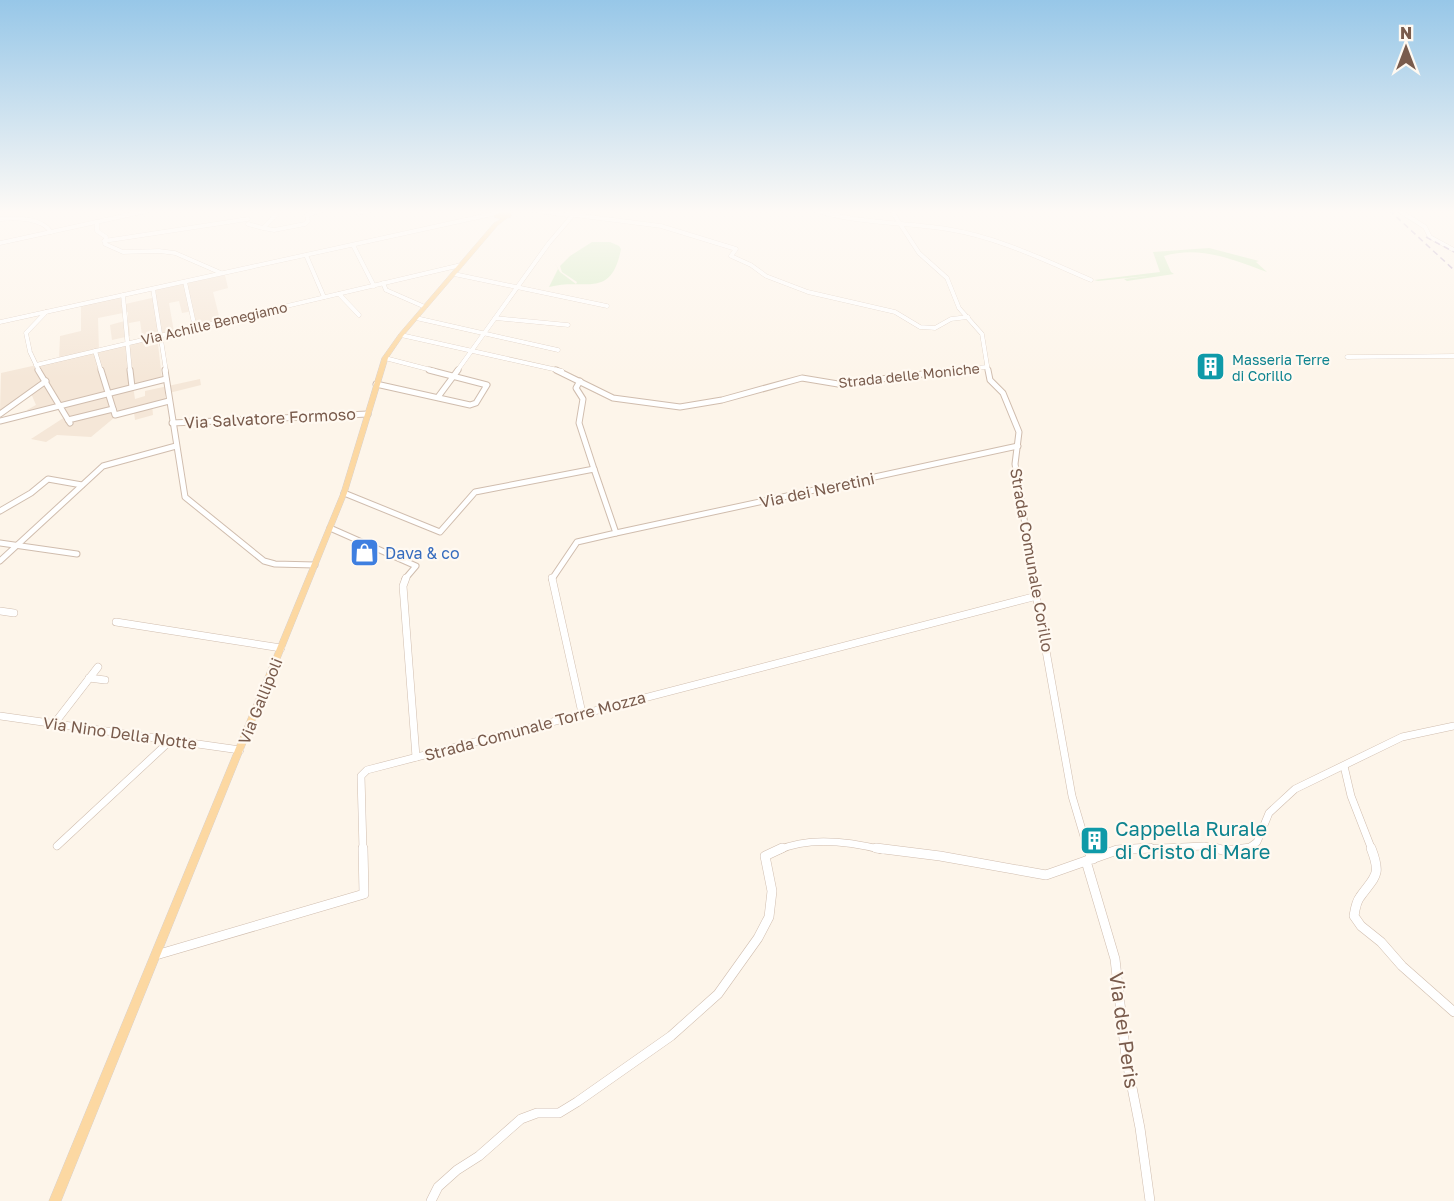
<svg xmlns="http://www.w3.org/2000/svg" width="1454" height="1201" font-family="'Golos Text',sans-serif">
<style>
.residential{fill:#f5e7d8}
.green{fill:#d7ecc7}
.lines{fill:none;stroke-linecap:round;stroke-linejoin:round}
.minor-far3-casing{stroke:#d0bdae;stroke-width:4.5}
.minor-far2-casing{stroke:#d0bdae;stroke-width:7}
.minor-far1-casing{stroke:#d0bdae;stroke-width:8}
.minor-casing{stroke:#d0bdae;stroke-width:10}
.major-casing{stroke:#d9d1cd;stroke-width:1}
.minor-far3{stroke:#fff;stroke-width:4}
.minor-far2{stroke:#fff;stroke-width:5}
.minor-far1{stroke:#fff;stroke-width:7}
.minor{stroke:#fff;stroke-width:9}
.major{fill:#fcd8a2;fill-rule:evenodd}
.rail{stroke:#b8a6c8;stroke-width:1.5;stroke-dasharray:6 4;stroke-linecap:butt}
.labels{text-anchor:middle;dominant-baseline:central;stroke-width:4.5;stroke-linejoin:round;paint-order:stroke}
.far-street-label{font-size:14px;fill:#795b4c;stroke:#fff9f1}
.far-culture-label{font-size:14px;fill:#0d838f;stroke:#fff9f1;text-anchor:start}
.street-label{font-size:16px;fill:#795b4c;stroke:#fff9f1}
.shop-label{font-size:16px;fill:#366cbe;stroke:#fff9f1;text-anchor:start}
.near-culture-label{font-size:20px;fill:#0d838f;stroke:#fff9f1;text-anchor:start}
.near-street-label{font-size:20px;fill:#795b4c;stroke:#fff9f1}
</style>
<rect width="100%" height="100%" fill="#fdf5ea"/>
<path class="residential" d="M225 275 228 288 213 292 220 320 196 326 193 311 182 313 179 301 169 303 174 332 162 334 161 331 142 335 140 321 129 323 130 336 112 340 110 325 128 320V312L98 318 99 351 144 340 145 347 158 344 162 379 133 386 135 399 145 396V391L200 379 201 385 165 394V401L152 404 153 415 135 420 134 412 115 417 91 437 57 435 46 442 31 439 68 415 62 405 28 413 27 410 36 405 30 391 0 412 1 373 59 360 60 336 81 331V306L121 297V305L156 297V290Z"/>
<g class="green">
<path d="M592 242H610L619 246 621 249C611 301 584 277 549 287L558 269 554 262 560 272 576 284 577 282 562 272 560 266 570 256Z"/>
<path d="M1209 248 1259 261 1256 262 1267 272C1234 260 1200 245 1164 256L1171 272 1174 274 1127 281 1124 279 1147 276 1098 281 1094 280 1160 272 1153 252Z"/>
</g>
<g class="lines">
<defs>
<g id="minor-far3">
<path d="M531 210 567 215"/>
<path d="M815 210C858 224 903 222 947 229 998 237 1044 260 1091 280"/>
<path d="M891 210 919 253 947 278 959 308 982 334 988 371"/>
<path d="M1398 210 1425 227 1430 237 1454 250"/>
<path d="M571 211 577 213 566 214Z"/>
<path d="M358 213 371 210"/>
<path d="M276 215 263 228 274 230 305 224 308 221 307 215 322 210"/>
<path d="M575 215 661 226 736 249 731 256 751 265 766 276 808 292 895 312 920 327 935 328 951 319 968 317"/>
<path d="M0 219C16 218 41 217 51 232"/>
<path d="M97 222V231L106 237 105 244 123 252 159 251 175 253 221 273"/>
<path d="M248 224 263 228"/>
<path d="M104 241 248 219"/>
<path d="M0 243 151 210"/>
<path d="M353 245 374 286"/>
<path d="M306 255 324 297"/>
<path d="M454 274 607 306"/>
<path d="M185 282 195 328"/>
<path d="M383 283 386 290 425 307"/>
<path d="M153 289 166 371"/>
<path d="M339 294 359 315"/>
<path d="M123 295 130 371"/>
<path d="M416 318 558 350"/>
<path d="M495 318 568 325"/>
<path d="M0 322 497 213"/>
<path d="M401 335 562 371"/>
<path d="M95 351 101 371"/>
<path d="M1347 357 1454 356"/>
<path d="M385 358 435 371"/>
<path d="M36 365 461 265"/>
<path d="M39 371 30 352 26 333 46 312"/>
<path d="M457 371 549 243 573 215"/>
<path d="M940 371 987 367"/>
</g>
<g id="minor-far2">
<path d="M38 370 70 423"/>
<path d="M101 370 115 415 169 401"/>
<path d="M130 370 132 387"/>
<path d="M165 370 185 497 264 561 275 564 315 565"/>
<path d="M556 370 613 398 680 407 722 400 802 378 838 384 957 370"/>
<path d="M988 370 990 380 1003 393 1019 432 1015 464 1034 579"/>
<path d="M580 381 576 388 583 399 579 423 594 469"/>
<path d="M376 384 470 405 476 403 487 385 429 370"/>
<path d="M438 397 458 370"/>
<path d="M0 414 46 381"/>
<path d="M68 420 113 409"/>
<path d="M0 421 166 379"/>
<path d="M172 423 368 414"/>
<path d="M344 493 440 532 475 492 594 469 616 533 577 542 552 579"/>
<path d="M0 511 31 493 48 479 82 485"/>
<path d="M330 528 416 566 405 579"/>
<path d="M616 533 1018 446"/>
<path d="M0 543 77 554"/>
<path d="M0 561 103 466 176 446"/>
</g>
<g id="minor-far1">
<path d="M406 578 403 586 416 757"/>
<path d="M552 578 582 713"/>
<path d="M1033 578 1072 796 1088 850"/>
<path d="M0 611 14 613"/>
<path d="M116 622 281 648"/>
<path d="M89 678 105 680"/>
<path d="M0 716 240 750"/>
<path d="M54 724 98 667"/>
<path d="M1344 766 1351 796 1372 850"/>
<path d="M57 846 171 740"/>
<path d="M363 850 361 776 367 770 1037 596"/>
<path d="M779 850C810 836 851 842 883 850"/>
<path d="M1117 850 1204 846 1222 850"/>
<path d="M1246 850 1257 842 1269 813 1295 789 1402 737 1454 726"/>
</g>
<g id="minor">
<path d="M876 848 940 856 1046 875 1117 850 1150 848"/>
<path d="M1087 848 1093 859"/>
<path d="M1215 848 1226 851 1251 848"/>
<path d="M1371 848C1382 876 1375 876 1360 897 1356 902 1355 910 1354 916L1361 926 1381 942 1402 966 1454 1012"/>
<path d="M1086 861 1115 959 1126 1057 1140 1128 1150 1201"/>
<path d="M156 955 364 894 363 848"/>
<path d="M431 1201 438 1187 457 1170 479 1156 521 1119 537 1113H559L577 1102 671 1036 718 994 758 938 769 917 772 891 765 856 782 848"/>
</g>
<path id="major" d="M505 211 511 212V217L507 218 498 225 403 336 388 358 347 493 61 1201H49L341 493 382 358 399 334 494 223 501 219 494 217V215Z"/>
</defs>
<use href="#minor-far3" class="minor-far3-casing"/>
<use href="#minor-far2" class="minor-far2-casing"/>
<use href="#minor-far1" class="minor-far1-casing"/>
<use href="#minor" class="minor-casing"/>
<use href="#major" class="major-casing"/>
<use href="#minor-far3" class="minor-far3"/>
<use href="#minor-far2" class="minor-far2"/>
<use href="#minor-far1" class="minor-far1"/>
<use href="#minor" class="minor"/>
<use href="#major" class="major"/>
<g class="rail">
<path d="M1389 210 1454 270"/>
<path d="M1426 237 1454 252"/>
</g>
</g>
<linearGradient id="sky" x2="0" y2="1"><stop stop-color="#97c7e8"/><stop offset="0.56" stop-color="#fefaf6"/><stop offset="1" stop-color="#fefaf6" stop-opacity="0"/></linearGradient>
<rect width="1454" height="378" fill="url(#sky)"/>
<defs>
<symbol id="building-square" viewBox="-11 -11 22 22"><rect x="-9" y="-9" width="18" height="18" rx="4" fill="#0f9aa8" stroke="#fff9f1"/><path d="M-4-6H4V6H1V3H-1V6H-4ZM-2.5-4.3h1.7v1.8h-1.7ZM.8-4.3h1.7v1.8H.8ZM-2.5-1h1.7V.8h-1.7ZM.8-1h1.7V.8H.8Z" fill="#fff"/></symbol>
<symbol id="shop-square" viewBox="-11 -11 22 22"><rect x="-9" y="-9" width="18" height="18" rx="4" fill="#3f7fe0" stroke="#fff9f1"/><path d="M-5-2.5h2.3a2.7 3.5 0 0 1 5.4 0H5L5.5 6h-11ZM-1.5-2.5h3a1.5 2.3 0 0 0-3 0Z" fill="#fff"/></symbol>
</defs>
<g fill-rule="evenodd">
<use href="#building-square" x="1194" y="350" width="33" height="33"/>
<use href="#shop-square" x="348" y="536" width="33" height="33"/>
<use href="#building-square" x="1078" y="824" width="33" height="33"/>
</g>
<g class="labels">
<g class="far-street-label">
<text transform="translate(214 323) rotate(-13)">Via Achille Benegiamo</text>
<text transform="translate(909 375) rotate(-6)">Strada delle Moniche</text>
</g>
<g class="far-culture-label">
<text x="1232" y="359">Masseria Terre<tspan x="1232" dy="16">di Corillo</tspan></text>
</g>
<g class="street-label">
<text transform="translate(270 418) rotate(-3)">Via Salvatore Formoso</text>
<text transform="translate(817 490) rotate(-12)">Via dei Neretini</text>
<text transform="translate(1032 560) rotate(80)">Strada Comunale Corillo</text>
<text transform="translate(260 701) rotate(-68)">Via Gallipoli</text>
<text transform="translate(535 726) rotate(-15)">Strada Comunale Torre Mozza</text>
<text transform="translate(120 733) rotate(8)">Via Nino Della Notte</text>
</g>
<g class="shop-label">
<text x="385" y="553">Dava &amp; co</text>
</g>
<g class="near-culture-label">
<text x="1115" y="828">Cappella Rurale<tspan x="1115" dy="23">di Cristo di Mare</tspan></text>
</g>
<g class="near-street-label">
<text transform="translate(1125 1030) rotate(82)">Via dei Peris</text>
</g>
</g>
<g transform="translate(1406 48)" stroke="#fff9f1" stroke-width="4.5" paint-order="stroke">
<path d="M0-4.5L10 22L0 15L-10 22Z" fill="#795b4c"/>
<text y="-9" font-size="16" font-weight="bold" text-anchor="middle" fill="#795b4c">N</text>
</g>
</svg>
